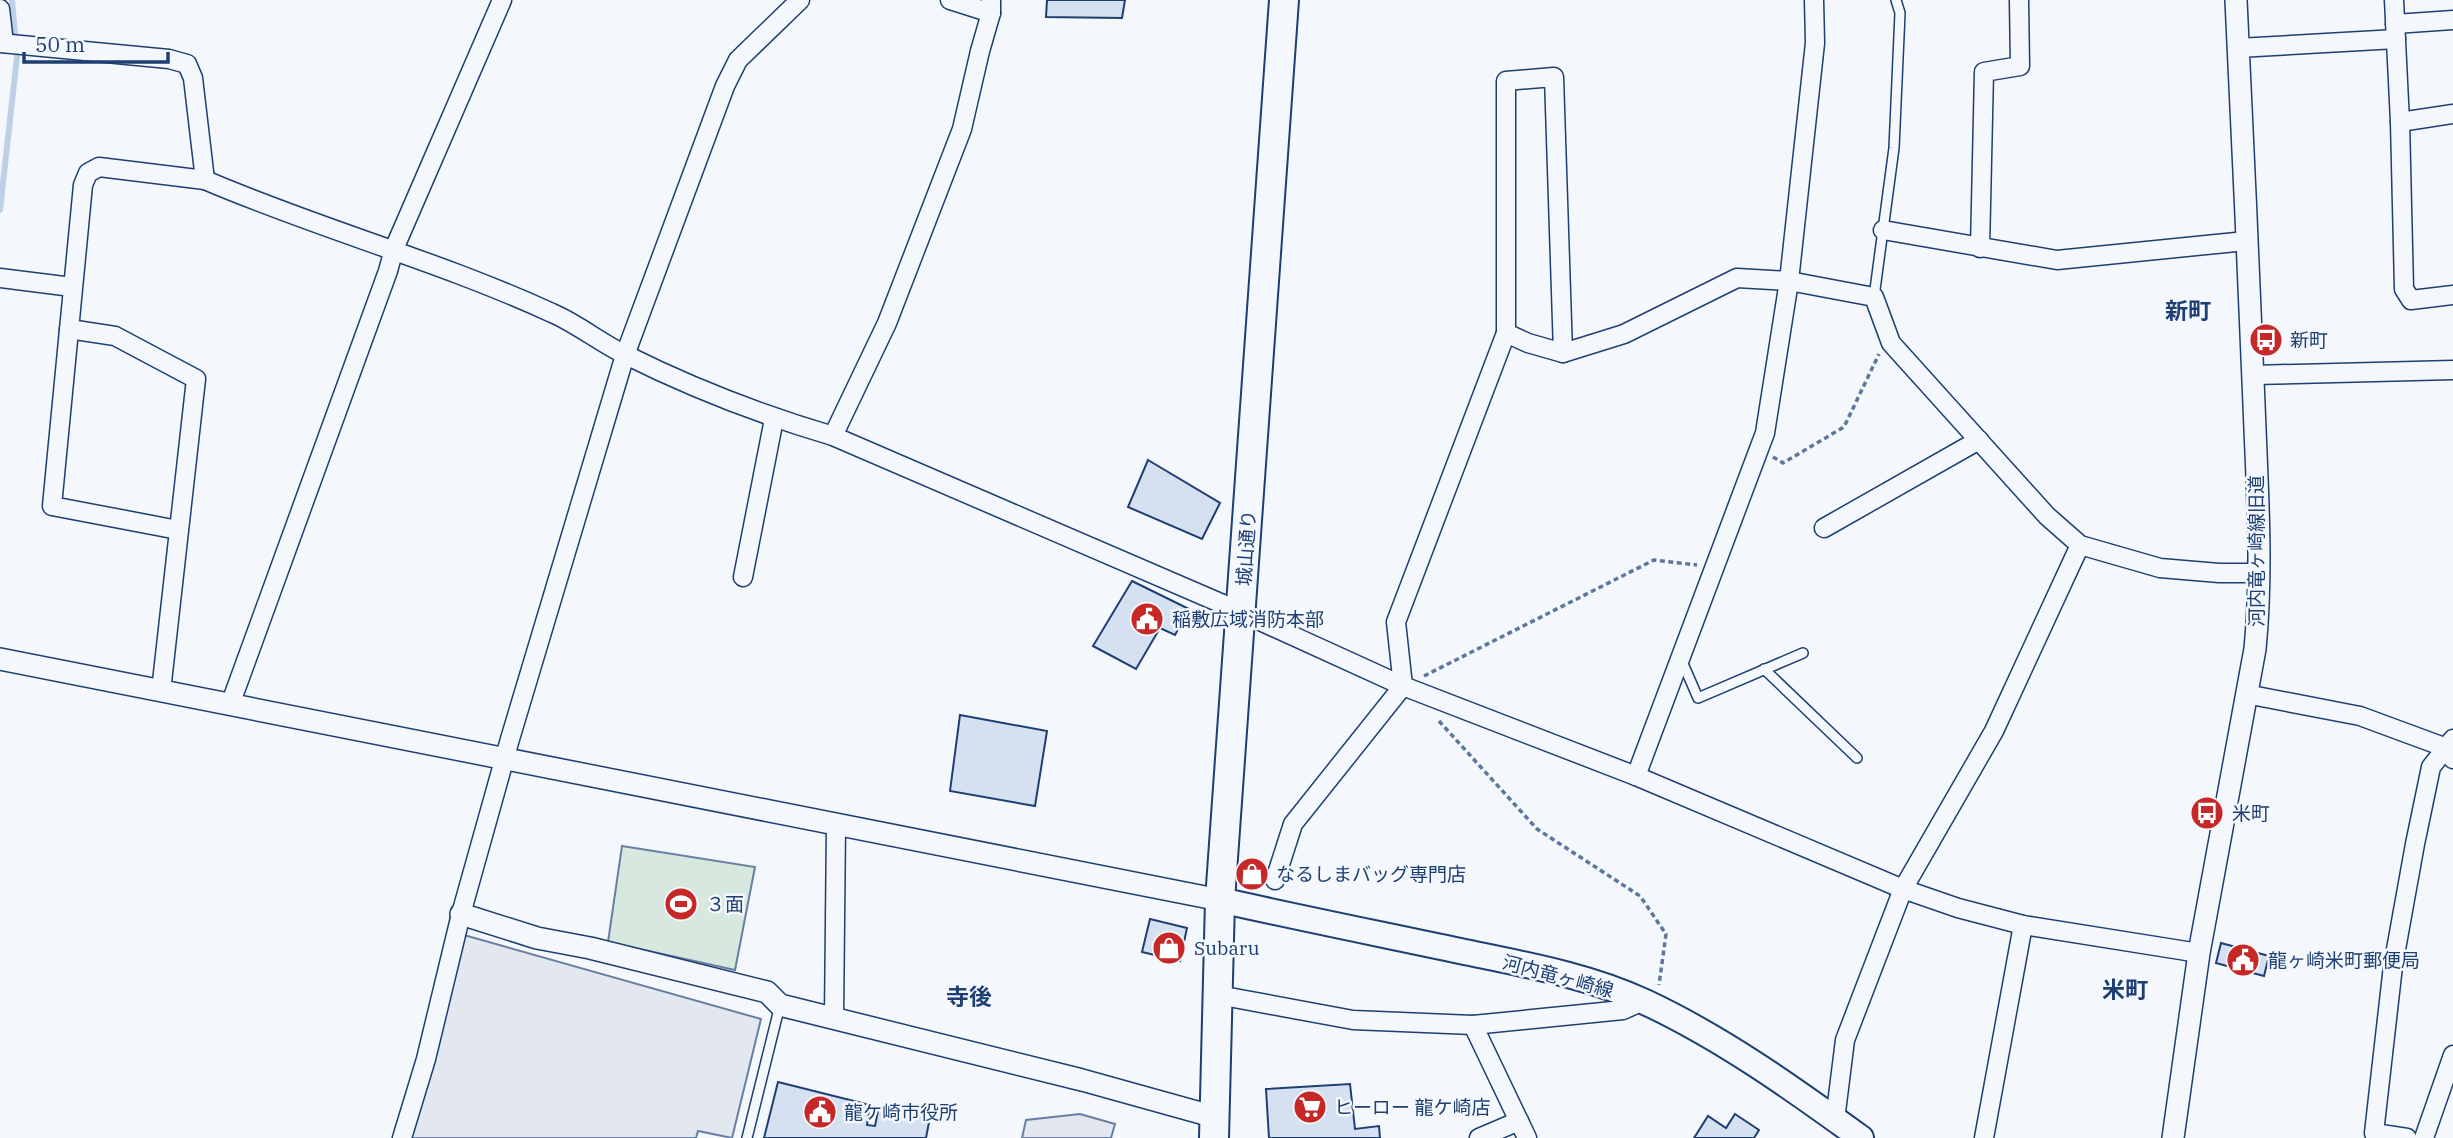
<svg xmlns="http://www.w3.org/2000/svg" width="2453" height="1138" font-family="'IBM Plex Serif','Noto Sans JP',serif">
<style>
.green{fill:#d7e8df;stroke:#687fa3;stroke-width:2}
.parking{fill:#e3e8f0;stroke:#687fa3;stroke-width:2}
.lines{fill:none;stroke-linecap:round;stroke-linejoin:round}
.stream{stroke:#bed0e5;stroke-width:6}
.building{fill:#d5e0f0;stroke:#1d3f73;stroke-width:2}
.service-casing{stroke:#1d3f73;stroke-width:12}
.minor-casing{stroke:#1d3f73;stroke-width:21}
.tertiary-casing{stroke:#1d3f73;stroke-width:24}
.secondary-casing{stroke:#1d3f73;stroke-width:28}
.primary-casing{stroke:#1d3f73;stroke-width:32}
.path{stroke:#5e769c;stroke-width:3.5;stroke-dasharray:5 3.5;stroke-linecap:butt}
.service{stroke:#f4f7fb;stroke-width:9}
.minor{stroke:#f4f7fb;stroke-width:18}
.tertiary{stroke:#f4f7fb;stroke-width:21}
.secondary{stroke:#f4f7fb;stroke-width:24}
.primary{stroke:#f4f7fb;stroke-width:28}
.labels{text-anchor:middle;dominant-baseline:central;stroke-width:5;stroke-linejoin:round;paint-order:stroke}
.poi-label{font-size:19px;fill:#1d3f73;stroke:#f4f7fb;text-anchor:start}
.street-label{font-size:19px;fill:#1d3f73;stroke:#f4f7fb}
.quarter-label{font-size:23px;font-weight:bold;fill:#1d3f73;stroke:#f4f7fb}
</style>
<rect width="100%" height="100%" fill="#f4f7fb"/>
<path class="green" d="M622 846 755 867 735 970 608 942Z"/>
<g class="parking">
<path d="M464 935 761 1019 732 1138 698 1131 696 1138H411Z"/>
<path d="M1080 1114 1115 1124 1111 1138H1022L1026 1120Z"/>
</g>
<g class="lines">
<path class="stream" d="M0 210 17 57 12 0"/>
</g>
<g class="building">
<path d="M1047 0H1125L1122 18 1046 17Z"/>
<path d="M1148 460 1220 503 1202 539 1128 507Z"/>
<path d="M1132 581 1189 609 1175 635 1160 628 1136 669 1093 646Z"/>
<path d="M960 715 1047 731 1035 806 950 791Z"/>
<path d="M1150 919 1187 928 1180 961 1142 952Z"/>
<path d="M2221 943 2269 956 2264 976 2216 963Z"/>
<path d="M778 1082 870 1105 867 1125 875 1126 879 1106 930 1117 926 1138H764Z"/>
<path d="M1350 1084 1355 1129 1379 1126 1380 1138H1269L1266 1089Z"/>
<path d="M1735 1114 1759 1130 1754 1138H1694L1708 1116 1726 1128Z"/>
</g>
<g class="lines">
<defs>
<g id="service">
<path d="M1874 297 1894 148 1900 13 1896 0"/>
<path d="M1681 659 1698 698 1803 653"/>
<path d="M1764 669 1857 758"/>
<path d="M747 1138 780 1005"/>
</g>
<g id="minor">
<path d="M950 0 991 13"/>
<path d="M2394 0 2400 122 2404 289 2411 300 2453 295"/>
<path d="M0 9 4 43"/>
<path d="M2395 24 2453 20"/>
<path d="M0 43 169 59 187 64 193 78 205 180C319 229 439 261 552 313 578 324 600 343 626 355 692 388 762 415 833 436L1225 605 1403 686 1636 776 1903 889 1958 908 2023 925 2199 953"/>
<path d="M2238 48 2396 39"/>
<path d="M2400 122 2453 114"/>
<path d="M1883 230 2057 260 2246 241"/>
<path d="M1980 248 1984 72 2020 66 2019 0"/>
<path d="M0 278 72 287"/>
<path d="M69 329 115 336 196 379 161 691"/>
<path d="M1506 333V81L1554 77 1563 353"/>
<path d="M2253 375 2453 370"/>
<path d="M833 436 887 323 962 129 980 51 991 13V0"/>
<path d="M1824 528 1979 440"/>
<path d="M178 530 52 506 83 185 88 173 99 167 205 180"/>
<path d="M743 577 774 419"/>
<path d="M2246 694 2360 716 2444 747 2453 759"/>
<path d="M230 705 388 271 394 249 502 0"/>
<path d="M1636 776 1765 433 1789 281 1815 43 1814 0"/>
<path d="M1275 880 1293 824 1403 686 1396 622 1506 333 1528 343 1563 353 1624 334 1737 278 1789 281 1874 297 1891 343 2047 516 2080 545 2160 568 2219 573H2260"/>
<path d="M1218 995 1353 1020 1473 1025 1623 1010 1643 1001"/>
<path d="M834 1019 836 825"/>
<path d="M1473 1025 1527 1138"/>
<path d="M1835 1120 1845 1040 1903 889 1994 731 2080 545"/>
<path d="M402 1138 426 1059 461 914 510 739 625 355 725 86 738 60 800 0"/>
<path d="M1479 1138 1519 1121"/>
<path d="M1984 1138 2023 925"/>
<path d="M2407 1138 2374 1133 2393 966 2415 844 2431 767 2453 739"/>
<path d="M2424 1138 2453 1055"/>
</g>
<g id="tertiary">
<path d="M0 659 1220 900"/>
<path d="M461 914 537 938 590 948 767 992 780 1005 1082 1080 1215 1117"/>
<path d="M2173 1138 2199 953 2255 649C2263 568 2257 486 2254 404 2249 269 2242 135 2236 0"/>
</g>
<path id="secondary" d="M1220 900C1300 918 1380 934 1460 951 1522 964 1587 975 1645 1002 1722 1038 1792 1088 1861 1138"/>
<path id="primary" d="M1214 1138 1220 900 1284 0"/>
</defs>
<use href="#service" class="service-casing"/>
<use href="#minor" class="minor-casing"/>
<use href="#tertiary" class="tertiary-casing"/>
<use href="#secondary" class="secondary-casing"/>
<use href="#primary" class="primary-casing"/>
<g class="path">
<path d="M1773 457 1783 463 1844 427 1879 354"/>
<path d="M1424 676 1654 560 1697 565"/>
<path d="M1439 721 1537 829 1640 896 1666 934 1659 985"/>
</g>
<use href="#service" class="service"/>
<use href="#minor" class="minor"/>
<use href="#tertiary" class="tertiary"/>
<use href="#secondary" class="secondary"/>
<use href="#primary" class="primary"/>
</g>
<defs>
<symbol id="bus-disc" viewBox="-11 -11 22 22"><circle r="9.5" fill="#c62828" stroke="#f4f7fb"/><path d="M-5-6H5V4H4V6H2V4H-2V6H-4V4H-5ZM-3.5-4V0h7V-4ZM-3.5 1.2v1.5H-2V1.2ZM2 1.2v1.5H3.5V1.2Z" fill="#fff"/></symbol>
<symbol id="civic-disc" viewBox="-11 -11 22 22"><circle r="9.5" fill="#c62828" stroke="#f4f7fb"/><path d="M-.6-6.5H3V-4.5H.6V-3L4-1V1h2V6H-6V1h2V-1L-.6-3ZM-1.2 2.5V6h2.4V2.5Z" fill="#fff"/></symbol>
<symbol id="shop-disc" viewBox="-11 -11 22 22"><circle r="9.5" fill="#c62828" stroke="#f4f7fb"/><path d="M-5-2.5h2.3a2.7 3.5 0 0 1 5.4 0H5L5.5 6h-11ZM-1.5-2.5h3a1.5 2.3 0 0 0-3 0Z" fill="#fff"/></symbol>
<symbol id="stadium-disc" viewBox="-11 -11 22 22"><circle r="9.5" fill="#c62828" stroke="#f4f7fb"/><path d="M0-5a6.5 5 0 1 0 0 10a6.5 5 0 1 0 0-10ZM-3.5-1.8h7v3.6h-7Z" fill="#fff"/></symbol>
<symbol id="supermarket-disc" viewBox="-11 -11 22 22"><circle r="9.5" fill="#c62828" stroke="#f4f7fb"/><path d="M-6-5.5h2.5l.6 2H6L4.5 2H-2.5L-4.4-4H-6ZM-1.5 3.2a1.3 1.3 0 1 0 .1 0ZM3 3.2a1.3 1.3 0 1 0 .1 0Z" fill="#fff"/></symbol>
</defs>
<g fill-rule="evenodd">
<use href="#bus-disc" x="2247" y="321" width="38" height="38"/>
<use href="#civic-disc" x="1128" y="600" width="38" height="38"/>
<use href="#bus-disc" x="2188" y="794" width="38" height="38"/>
<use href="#shop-disc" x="1233" y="855" width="38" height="38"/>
<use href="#stadium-disc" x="662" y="885" width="38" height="38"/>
<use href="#shop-disc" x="1150" y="929" width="38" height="38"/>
<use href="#civic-disc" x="2224" y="941" width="38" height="38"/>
<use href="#supermarket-disc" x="1291" y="1088" width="38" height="38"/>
<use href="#civic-disc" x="801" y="1093" width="38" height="38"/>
</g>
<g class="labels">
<g class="poi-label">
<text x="2290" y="340">新町</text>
<text x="1172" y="619">稲敷広域消防本部</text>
<text x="2232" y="813">米町</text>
<text x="1276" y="874">なるしまバッグ専門店</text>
<text x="706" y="904">３面</text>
<text x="1194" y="948">Subaru</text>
<text x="2268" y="960">龍ヶ崎米町郵便局</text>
<text x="1334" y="1107">ヒーロー 龍ケ崎店</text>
<text x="844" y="1112">龍ケ崎市役所</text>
</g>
<g class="street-label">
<text transform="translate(1246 548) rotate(-86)">城山通り</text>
<text transform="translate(2256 551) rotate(-90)">河内竜ヶ崎線旧道</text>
<text transform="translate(1558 976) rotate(15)">河内竜ヶ崎線</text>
</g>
<g class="quarter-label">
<text x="2188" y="310">新町</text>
<text x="2125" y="989">米町</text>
<text x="969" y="996">寺後</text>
</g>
</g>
<path d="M24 52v10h144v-10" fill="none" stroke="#1d3f73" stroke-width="3.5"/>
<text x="35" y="52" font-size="21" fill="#1d3f73" stroke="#f4f7fb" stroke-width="5" paint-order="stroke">50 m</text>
</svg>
